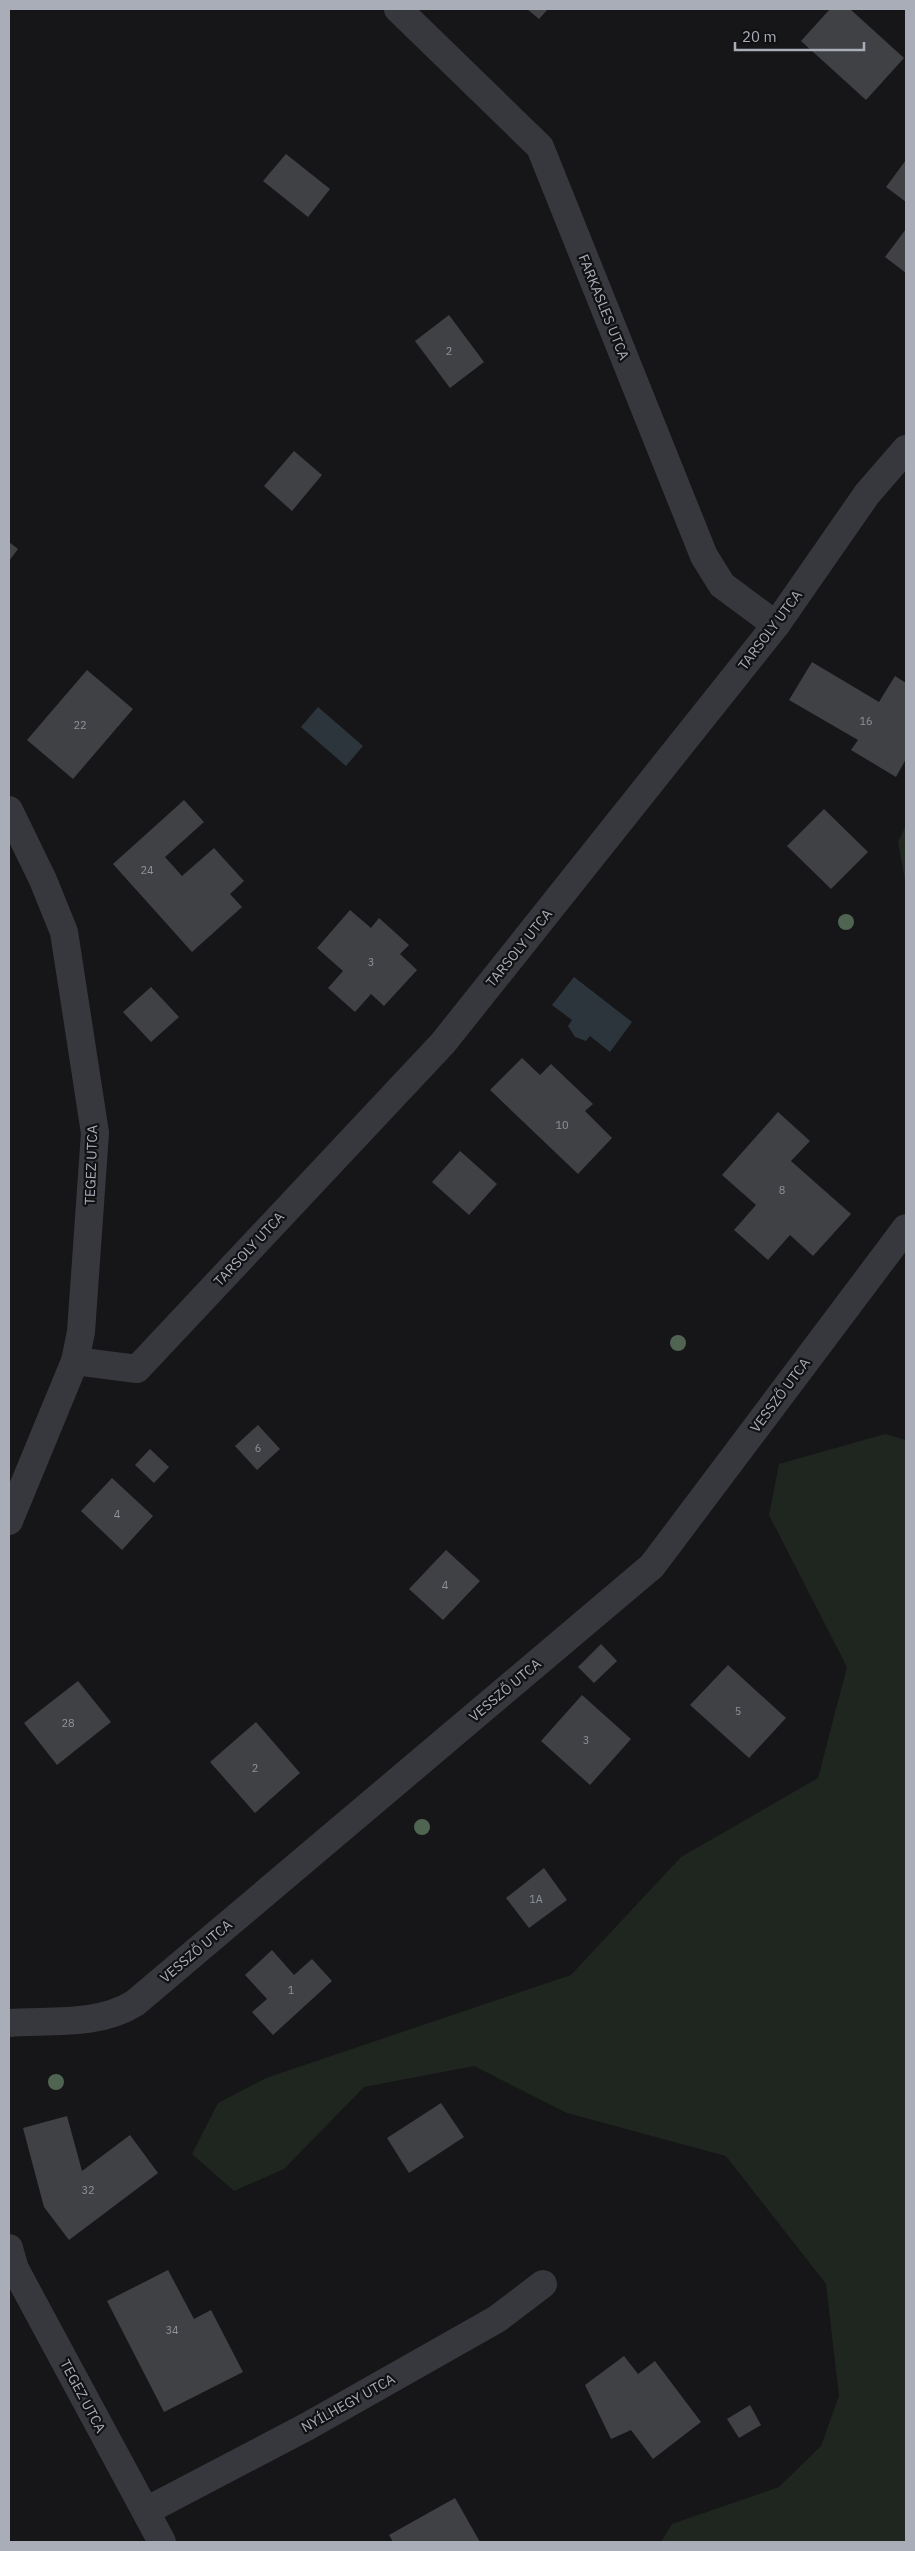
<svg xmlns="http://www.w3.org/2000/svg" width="915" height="2551" font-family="'IBM Plex Sans',sans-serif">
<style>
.green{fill:#1e261f}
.water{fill:#2c353c}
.building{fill:#404145}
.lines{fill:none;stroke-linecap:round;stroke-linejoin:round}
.minor{stroke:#37383d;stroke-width:28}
.tree{fill:#506452}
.labels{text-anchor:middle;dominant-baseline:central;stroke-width:4.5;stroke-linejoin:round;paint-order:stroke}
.number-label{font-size:11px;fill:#8e929b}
.street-label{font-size:14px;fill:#a8adb8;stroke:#111113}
</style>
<rect width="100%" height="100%" fill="#161618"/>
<g class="green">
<path d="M906 825V886L898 842Z"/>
<path d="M885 1434 906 1440V2542H661L672 2524 779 2487 821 2446 839 2396 826 2284 726 2156 567 2113 474 2066 364 2087 284 2169 234 2191 192 2154 218 2103 266 2078 571 1975 681 1857 818 1778 847 1667 769 1515 779 1464Z"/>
</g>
<g class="water">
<path d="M318 707 363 746 346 766 301 727Z"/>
<path d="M574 977 632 1022 610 1052 590 1036 586 1041 575 1037 568 1026 572 1020 552 1005Z"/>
</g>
<g class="building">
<path d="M527 9H548L539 19Z"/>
<path d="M830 9H850L904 58 866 100 801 41Z"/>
<path d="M286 154 330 189 308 217 263 181Z"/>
<path d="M906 160V202L886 187Z"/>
<path d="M906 229V273L885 257Z"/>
<path d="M449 315 484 362 450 388 415 341Z"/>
<path d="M294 451 322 475 292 511 264 486Z"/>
<path d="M9 542 18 549 9 561Z"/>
<path d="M812 662 879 702 895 676 906 683V759L896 777 851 750 858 740 789 700Z"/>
<path d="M87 670 133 709 73 779 27 740Z"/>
<path d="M184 800 204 822 165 857 182 876 214 848 244 881 230 894 242 907 192 952 113 864Z"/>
<path d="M824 809 868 852 831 889 787 846Z"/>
<path d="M350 910 371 928 379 918 409 945 400 954 417 970 384 1006 371 994 355 1012 328 988 343 971 317 948Z"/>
<path d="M151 987 179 1017 151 1042 123 1012Z"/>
<path d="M522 1058 540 1075 551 1064 593 1104 585 1111 612 1138 578 1174 490 1090Z"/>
<path d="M778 1112 810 1141 791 1161 851 1214 813 1256 790 1235 768 1260 734 1230 756 1205 722 1175Z"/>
<path d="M460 1151 497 1184 469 1215 432 1182Z"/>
<path d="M258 1425 280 1449 257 1470 235 1446Z"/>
<path d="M150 1449 169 1467 154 1483 135 1465Z"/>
<path d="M112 1478 153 1516 122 1550 81 1511Z"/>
<path d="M446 1550 480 1581 443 1620 409 1589Z"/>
<path d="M601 1644 617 1661 594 1683 578 1667Z"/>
<path d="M728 1665 786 1718 749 1758 690 1705Z"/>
<path d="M78 1681 111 1722 57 1765 24 1723Z"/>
<path d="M582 1695 631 1739 590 1785 541 1741Z"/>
<path d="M256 1722 300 1773 255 1813 210 1762Z"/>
<path d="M544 1868 567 1900 529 1928 506 1898Z"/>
<path d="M272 1950 294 1975 312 1959 332 1981 273 2035 252 2012 267 1999 245 1975Z"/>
<path d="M441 2103 464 2137 409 2173 387 2138Z"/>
<path d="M67 2116 82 2171 130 2135 158 2173 69 2240 44 2207 23 2128Z"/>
<path d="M168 2270 194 2319 211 2310 243 2372 164 2412 107 2301Z"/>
<path d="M624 2356 638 2374 655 2361 701 2422 653 2459 631 2430 611 2439 585 2385Z"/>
<path d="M750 2405 761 2425 739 2438 727 2419Z"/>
<path d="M455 2498 480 2542H393L389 2535Z"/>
</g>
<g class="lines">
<g class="minor">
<path d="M398 9 540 147 704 556 722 585 776 625"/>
<path d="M9 810 43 880 64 932 95 1133 81 1332 75 1361 9 1521"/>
<path d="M75 1361 137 1369 443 1043 776 625 867 494 906 449"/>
<path d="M9 2023C50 2020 99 2026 135 2003L652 1566 906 1228"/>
<path d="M9 2248 15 2269 162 2542"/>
<path d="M146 2511 308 2426 497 2319 543 2284"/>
</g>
</g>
<g class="tree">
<circle cx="846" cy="922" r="8"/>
<circle cx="678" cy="1343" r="8"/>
<circle cx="422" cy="1827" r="8"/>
<circle cx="56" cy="2082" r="8"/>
</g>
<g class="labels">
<g class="number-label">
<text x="449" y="351">2</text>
<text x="866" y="721">16</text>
<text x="80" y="725">22</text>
<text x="147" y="870">24</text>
<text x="371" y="962">3</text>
<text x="562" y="1125">10</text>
<text x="782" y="1190">8</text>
<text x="258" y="1448">6</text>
<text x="117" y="1514">4</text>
<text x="445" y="1585">4</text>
<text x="738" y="1711">5</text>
<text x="68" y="1723">28</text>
<text x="586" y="1740">3</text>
<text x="255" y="1768">2</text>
<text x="536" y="1899">1A</text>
<text x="291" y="1990">1</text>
<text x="88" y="2190">32</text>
<text x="172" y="2330">34</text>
</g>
<g class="street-label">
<text transform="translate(604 307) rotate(68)">FARKASLES UTCA</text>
<text transform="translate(770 630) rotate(-53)">TARSOLY UTCA</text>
<text transform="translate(519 948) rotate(-51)">TARSOLY UTCA</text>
<text transform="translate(91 1165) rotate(-88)">TEGEZ UTCA</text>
<text transform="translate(249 1249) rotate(-47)">TARSOLY UTCA</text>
<text transform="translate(780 1395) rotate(-53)">VESSZŐ UTCA</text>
<text transform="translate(505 1690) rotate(-40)">VESSZŐ UTCA</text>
<text transform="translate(196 1951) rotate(-40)">VESSZŐ UTCA</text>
<text transform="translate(83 2396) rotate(62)">TEGEZ UTCA</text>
<text transform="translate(348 2403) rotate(-29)">NYÍLHEGY UTCA</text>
</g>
</g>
<rect width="915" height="2551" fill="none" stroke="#a8adb8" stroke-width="20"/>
<path d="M735 42v8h129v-8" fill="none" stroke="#a8adb8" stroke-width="2.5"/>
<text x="742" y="42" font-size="15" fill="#a8adb8" stroke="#111113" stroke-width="4" paint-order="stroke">20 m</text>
</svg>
